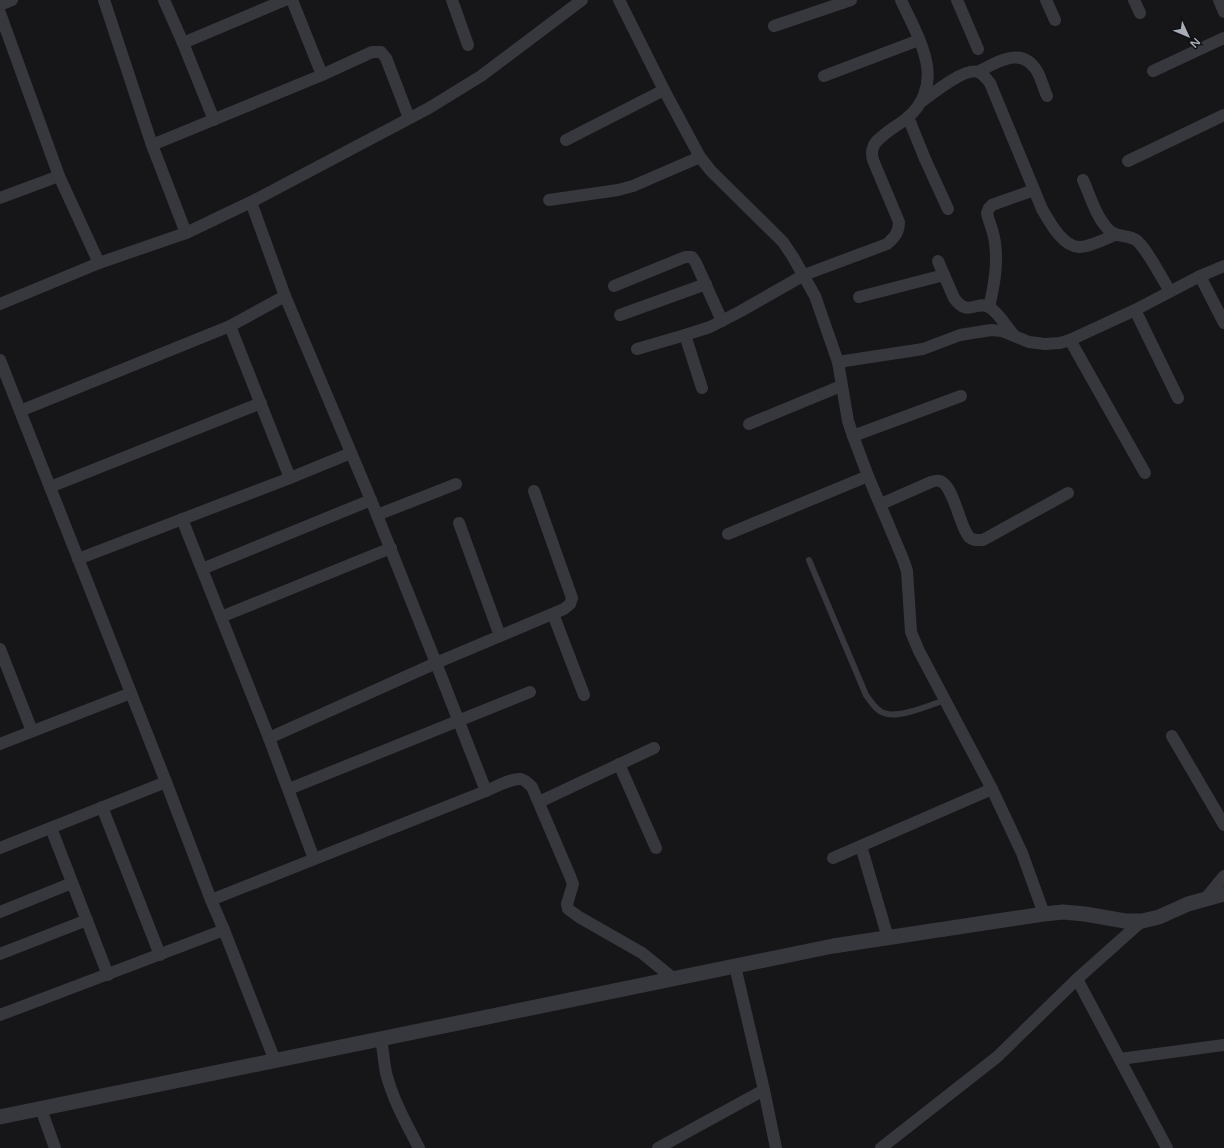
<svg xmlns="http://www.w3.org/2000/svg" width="1224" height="1148" font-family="'Varela Round',sans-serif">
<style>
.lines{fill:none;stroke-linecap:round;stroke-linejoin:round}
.service{stroke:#37383d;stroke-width:6}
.minor{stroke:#37383d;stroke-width:12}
.tertiary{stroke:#37383d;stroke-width:15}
</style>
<rect width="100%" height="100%" fill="#161618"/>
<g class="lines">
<path class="service" d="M809 560 866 695C871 701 875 710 884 713 898 719 930 705 945 700"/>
<g class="minor">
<path d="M104 0 152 145 186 233"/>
<path d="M164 0 183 43 214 120"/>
<path d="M292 0 322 75"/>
<path d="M452 0 468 45"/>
<path d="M619 0 664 90 700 157 711 171 783 242 793 257 815 296 838 362 848 421 853 436 868 476 903 559 907 571 911 632 919 651 992 789 1022 853 1044 914"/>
<path d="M957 0 978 49"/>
<path d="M1046 0 1055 20"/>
<path d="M1134 0 1140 13"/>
<path d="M1219 0 1224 12"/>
<path d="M0 5 12 0"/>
<path d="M0 13 59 176 99 263"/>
<path d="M774 26 851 0"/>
<path d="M183 43 285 0"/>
<path d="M1153 71 1224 38"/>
<path d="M978 72C1000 60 1025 45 1039 75 1042 82 1044 89 1047 96"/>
<path d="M824 76 919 40"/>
<path d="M921 102C932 94 965 67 978 72 983 74 987 79 990 83L1042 209C1049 221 1063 248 1080 247 1090 247 1105 239 1115 235"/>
<path d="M908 117 925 159 948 209"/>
<path d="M566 140 664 90"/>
<path d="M152 145 322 75 372 52H381L386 58 409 118"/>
<path d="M1128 161 1224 115"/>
<path d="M1083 180C1090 195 1096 217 1108 229 1115 238 1127 234 1136 240 1146 247 1162 279 1170 291"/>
<path d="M0 198 59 176"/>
<path d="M549 200 618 190 633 186 700 157"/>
<path d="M251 202 285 296 371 500 436 663 564 609 570 604 572 598 534 491"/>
<path d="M938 261 954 298C968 318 976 300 989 307 999 313 1006 326 1013 334"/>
<path d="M1200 276 1224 323"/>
<path d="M614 286 685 257H692L696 263 722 321"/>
<path d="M859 297 944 275"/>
<path d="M0 304 99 263 186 233 251 202 429 108 481 76 582 0"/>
<path d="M989 307C994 286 998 265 995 243 994 232 989 223 987 213L989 208 992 205 1034 190"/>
<path d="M1135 310 1178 398"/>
<path d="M620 315 706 284"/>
<path d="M230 326 290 478"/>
<path d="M685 335 702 388"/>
<path d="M1070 340 1145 473"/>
<path d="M637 349 685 335 710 327 741 311 804 275 887 244C895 237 899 232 899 222L873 160C872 156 871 152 873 148 874 142 880 138 885 134 892 128 900 124 907 118 923 105 930 86 927 66 924 44 910 20 901 0"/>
<path d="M0 360 166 782 211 900 224 930 275 1061"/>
<path d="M838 362 923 349 960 335 991 330 1002 331 1029 342 1045 344 1060 343 1070 340 1135 310 1200 276 1224 266"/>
<path d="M20 411 230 326 285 296"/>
<path d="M749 424 841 386"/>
<path d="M853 436 961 396"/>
<path d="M50 487 261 403"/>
<path d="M881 504 931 482C934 481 937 480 940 481 954 486 959 525 969 537 973 541 978 540 983 540L1068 493"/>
<path d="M377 515 456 484"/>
<path d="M182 519 269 738 314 859"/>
<path d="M459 523 500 636"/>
<path d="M728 534 868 476"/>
<path d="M78 559 290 478 351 453"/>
<path d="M202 569 371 500"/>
<path d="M553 614 584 695"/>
<path d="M221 617 391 548"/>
<path d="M0 649 32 731"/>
<path d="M1172 736 1224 825"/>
<path d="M0 744 131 693"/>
<path d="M619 764 656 848"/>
<path d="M289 789 530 692"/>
<path d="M486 791C495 787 512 778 521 779 525 780 529 784 532 787L570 876 573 884 567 904 568 909 579 917 642 953 674 979"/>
<path d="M539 802 654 748"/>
<path d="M102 807 160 955"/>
<path d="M51 828 108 975"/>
<path d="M861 846 888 938"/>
<path d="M0 848 166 782"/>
<path d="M833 858 992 789"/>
<path d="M1205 899 1224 876"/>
<path d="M211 900 486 791 436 663 269 738"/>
<path d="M0 912 72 883"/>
<path d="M0 954 87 920"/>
<path d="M735 966 764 1090 776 1148"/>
<path d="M1077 979 1167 1148"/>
<path d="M0 1015 224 930"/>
<path d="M381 1039C383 1050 384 1062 386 1073 393 1100 406 1123 419 1148"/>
<path d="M1120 1059 1224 1045"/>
<path d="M41 1109 55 1148"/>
<path d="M658 1148 764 1090"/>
<path d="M881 1148 997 1057 1077 979 1142 921"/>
</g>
<path class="tertiary" d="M0 1117 833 946 1044 914 1063 912 1085 914 1125 921H1142L1159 917 1188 904 1224 894"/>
</g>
<g transform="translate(1188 36) rotate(134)" stroke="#111113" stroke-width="3" paint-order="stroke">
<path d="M0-3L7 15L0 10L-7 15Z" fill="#a8adb8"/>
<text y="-6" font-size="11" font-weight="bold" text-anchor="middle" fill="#a8adb8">N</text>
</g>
</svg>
